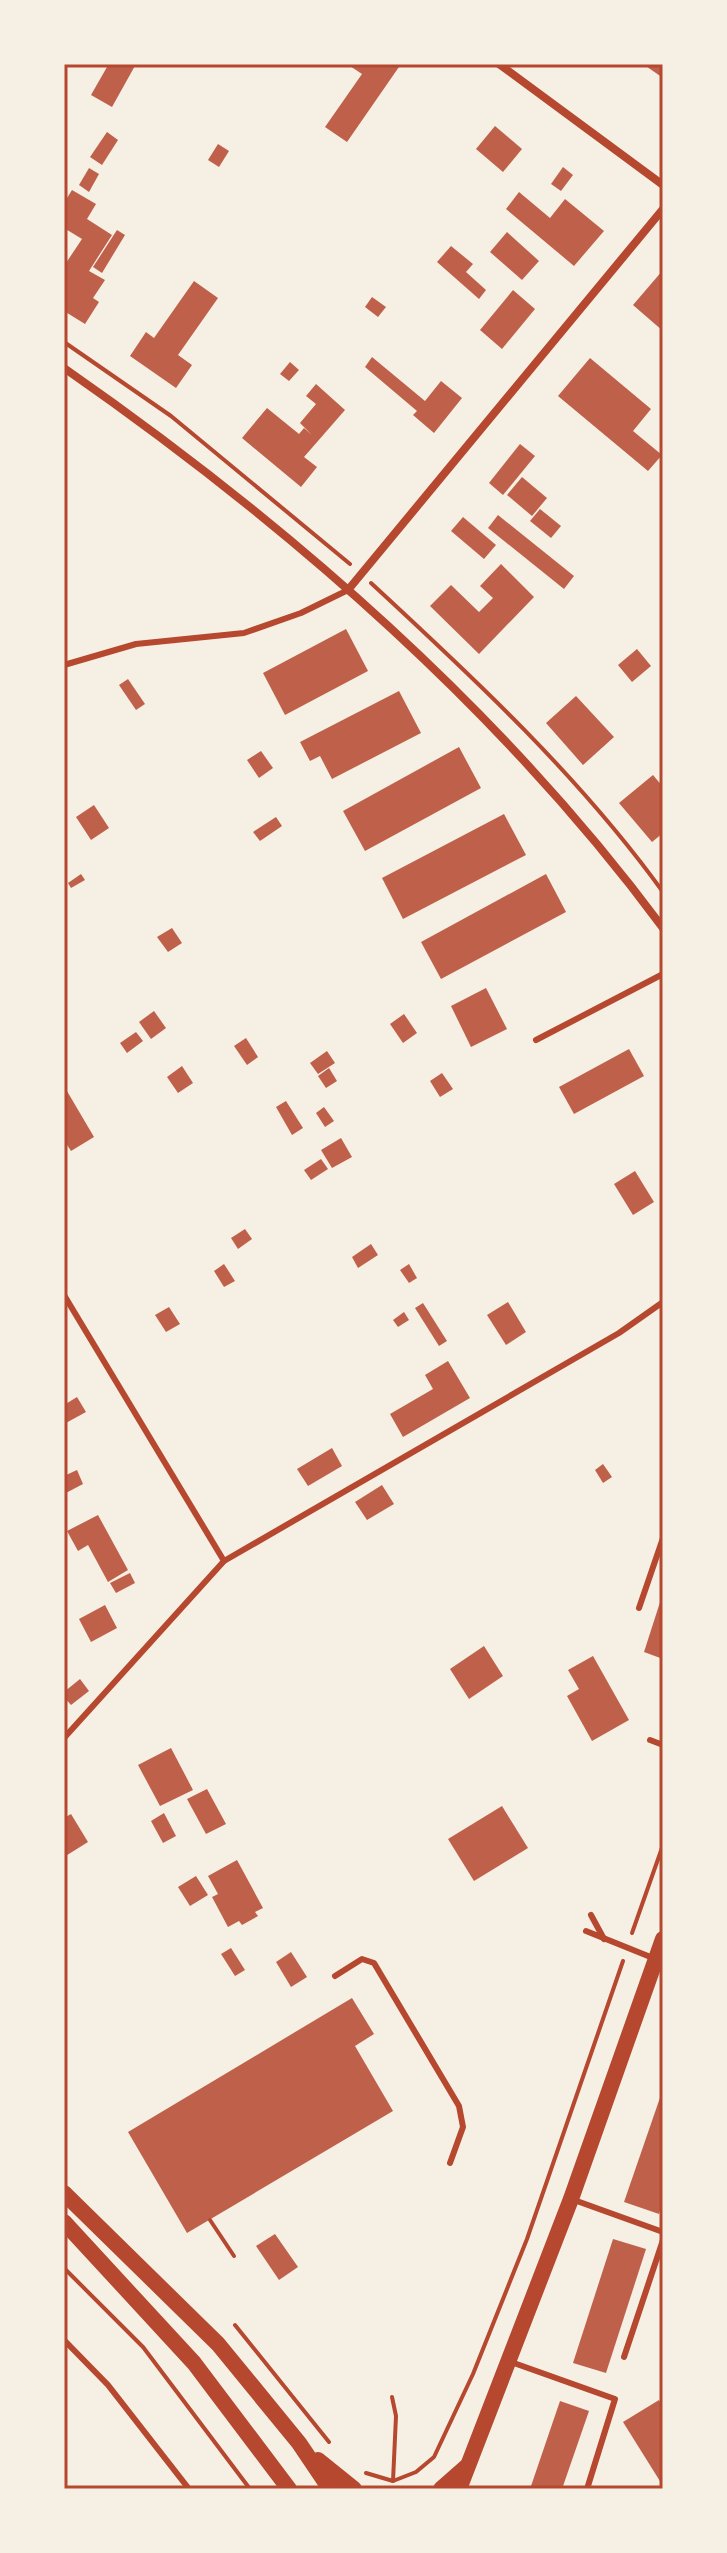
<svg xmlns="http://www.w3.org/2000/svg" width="727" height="2553" font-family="'DejaVu Sans',sans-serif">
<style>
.building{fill:#bf614a}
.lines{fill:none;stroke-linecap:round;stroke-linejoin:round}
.path{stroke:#b5482f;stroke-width:4}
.service{stroke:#b5482f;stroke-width:6}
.minor{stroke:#b5482f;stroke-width:8}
.secondary{stroke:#b5482f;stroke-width:16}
.neatline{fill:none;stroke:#b5482f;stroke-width:3}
</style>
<rect width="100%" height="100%" fill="#f6efe4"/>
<g class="building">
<path d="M102 64H136L112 107 91 95 107 67Z"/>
<path d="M347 64H401L347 142 325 127 362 74Z"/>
<path d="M643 64H663V78Z"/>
<path d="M495 126 522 149 503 172 476 149Z"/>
<path d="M107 132 118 140 102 165 90 157Z"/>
<path d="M218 144 229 151 219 167 208 160Z"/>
<path d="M563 167 573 175 561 191 551 184Z"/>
<path d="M89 168 99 174 89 192 79 185Z"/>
<path d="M72 190 96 204 87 219 112 235 89 271 105 280 93 298 99 302 85 324 64 311V266L82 239 64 228V203Z"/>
<path d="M519 192 550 218 565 199 604 231 574 266 506 209Z"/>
<path d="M117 230 125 235 102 273 93 267Z"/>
<path d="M507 232 539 261 522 280 490 252Z"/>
<path d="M451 246 473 264 466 272 486 290 479 299 437 262Z"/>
<path d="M663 270V331L633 305Z"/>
<path d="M194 281 218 298 178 355 192 365 176 388 130 356 146 332 154 338Z"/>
<path d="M513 290 535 309 502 349 480 330Z"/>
<path d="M372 297 386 307 378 317 365 307Z"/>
<path d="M372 357 425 401 441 381 462 398 434 433 413 415 417 411 365 367Z"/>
<path d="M590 358 651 409 633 431 662 455 648 471 558 396Z"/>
<path d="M290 362 299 370 289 381 280 374Z"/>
<path d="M316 384 345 410 304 457 317 467 301 487 242 438 267 408 299 434 304 428 312 435 300 423 316 404 306 396Z"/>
<path d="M520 444 535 456 503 495 489 483Z"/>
<path d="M522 477 547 498 532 516 507 495Z"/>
<path d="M540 509 561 526 551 538 530 521Z"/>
<path d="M498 515 574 576 564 589 488 528Z"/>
<path d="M463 517 496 545 484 559 451 531Z"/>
<path d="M501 564 534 597 479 654 430 606 451 585 479 612 493 598 480 586Z"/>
<path d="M346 629 368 671 285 715 263 673Z"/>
<path d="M637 649 651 666 632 682 618 665Z"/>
<path d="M128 679 145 704 136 710 119 685Z"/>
<path d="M399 691 421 733 332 779 320 756 310 761 300 742Z"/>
<path d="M576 696 614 737 583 765 546 723Z"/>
<path d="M459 747 481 788 365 851 343 811Z"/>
<path d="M261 751 273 768 259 778 247 760Z"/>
<path d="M653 775 663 787V833L652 842 619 803Z"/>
<path d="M94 805 109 828 91 840 76 817Z"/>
<path d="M504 814 526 855 403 919 382 878Z"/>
<path d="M276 817 282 826 260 841 253 832Z"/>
<path d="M81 874 85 880 71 888 68 883Z"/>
<path d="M546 874 566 912 441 979 421 942Z"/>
<path d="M172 928 182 943 168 952 157 937Z"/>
<path d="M486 988 507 1029 471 1047 451 1006Z"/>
<path d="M154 1011 166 1028 151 1039 139 1022Z"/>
<path d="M404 1014 417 1033 403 1043 390 1024Z"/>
<path d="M136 1032 143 1041 127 1053 120 1043Z"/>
<path d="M246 1038 258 1057 247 1065 234 1046Z"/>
<path d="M629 1049 644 1076 574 1114 559 1087Z"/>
<path d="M327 1051 335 1063 318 1074 310 1063Z"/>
<path d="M182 1066 193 1083 178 1093 167 1077Z"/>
<path d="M329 1068 337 1081 326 1088 318 1076Z"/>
<path d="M442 1073 453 1089 440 1097 430 1081Z"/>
<path d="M64 1086 94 1137 71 1151 64 1140Z"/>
<path d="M286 1101 303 1128 292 1135 276 1107Z"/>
<path d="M324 1107 334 1121 325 1127 316 1113Z"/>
<path d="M341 1138 352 1157 332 1168 321 1150Z"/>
<path d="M321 1159 328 1169 311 1180 304 1170Z"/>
<path d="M635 1171 654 1202 633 1215 614 1184Z"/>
<path d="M245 1229 252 1239 238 1249 231 1238Z"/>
<path d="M371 1244 378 1255 358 1268 352 1257Z"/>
<path d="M224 1264 235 1281 224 1287 214 1271Z"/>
<path d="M409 1264 417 1278 409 1283 400 1270Z"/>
<path d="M508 1302 526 1332 506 1345 487 1315Z"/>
<path d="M423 1303 447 1341 439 1346 415 1308Z"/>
<path d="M169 1307 180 1324 166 1332 155 1315Z"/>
<path d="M404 1312 409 1320 398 1327 393 1320Z"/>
<path d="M448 1361 470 1398 403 1437 390 1414 433 1389 425 1375Z"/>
<path d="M77 1397 86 1412 64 1424V1405Z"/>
<path d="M332 1448 342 1466 308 1486 297 1469Z"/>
<path d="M603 1464 612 1477 603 1483 595 1470Z"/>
<path d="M77 1470 83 1484 64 1494V1476Z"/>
<path d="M382 1485 394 1504 367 1520 355 1502Z"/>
<path d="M98 1515 128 1570 108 1582 88 1545 78 1551 67 1531Z"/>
<path d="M130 1573 135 1583 116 1593 110 1583Z"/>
<path d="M662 1596 663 1597V1659L644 1652Z"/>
<path d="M105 1605 117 1628 91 1642 79 1619Z"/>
<path d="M484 1646 503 1676 469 1699 450 1669Z"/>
<path d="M593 1656 629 1720 592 1741 567 1696 579 1689 568 1670Z"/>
<path d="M80 1679 89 1691 71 1705 64 1697V1692Z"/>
<path d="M171 1748 193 1790 160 1806 138 1765Z"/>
<path d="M207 1789 226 1824 206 1834 187 1799Z"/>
<path d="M502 1806 528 1848 474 1881 448 1839Z"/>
<path d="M164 1813 176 1836 163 1843 151 1821Z"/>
<path d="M71 1814 88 1842 64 1857V1818Z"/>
<path d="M237 1860 263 1908 255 1912 258 1916 242 1925 239 1921 228 1927 212 1897 218 1894 208 1876Z"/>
<path d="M196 1876 208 1895 190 1906 178 1887Z"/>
<path d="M231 1948 245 1970 235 1976 221 1954Z"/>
<path d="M291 1952 307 1977 291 1987 276 1962Z"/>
<path d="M352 1998 374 2034 355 2046 393 2111 187 2233 128 2132Z"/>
<path d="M663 2089V2201L659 2214 624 2202Z"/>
<path d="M275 2234 298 2267 279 2280 256 2246Z"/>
<path d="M613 2239 646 2249 606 2373 573 2363Z"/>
<path d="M659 2400 663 2407V2486L623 2422Z"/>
<path d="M560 2401 589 2411 562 2489H530Z"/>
</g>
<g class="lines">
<g class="path">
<path d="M64 342 171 416 350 564"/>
<path d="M371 583C475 679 580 777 663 892"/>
<path d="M632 1933 663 1845"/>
<path d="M210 2220 234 2256"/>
<path d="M64 2268 143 2347 250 2489"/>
<path d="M235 2325 329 2442"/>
<path d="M392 2397 396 2416 393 2481"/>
<path d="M366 2473 393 2481 416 2472 434 2457 473 2374 527 2239 623 1961"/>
</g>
<g class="service">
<path d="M64 665 136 644 244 633 301 613 348 590"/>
<path d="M536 1040 663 974"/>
<path d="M64 1295 224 1561"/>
<path d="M639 1608 663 1538"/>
<path d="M64 1738 224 1561 619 1333 663 1302"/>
<path d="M650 1740 663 1745"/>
<path d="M591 1915 604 1939"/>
<path d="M586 1931 653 1958"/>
<path d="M335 1976 362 1959 374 1963 459 2106 463 2127 450 2163"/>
<path d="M574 2200 663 2232"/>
<path d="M64 2340 108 2385 189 2489"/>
<path d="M624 2357 663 2240"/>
<path d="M511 2362 615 2399 587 2489"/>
</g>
<g class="minor">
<path d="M499 64 663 185"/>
<path d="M64 368C288 524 500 708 663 928"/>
<path d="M348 590 663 209"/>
</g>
<g class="secondary">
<path d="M64 2193 218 2344 299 2443 330 2489"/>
<path d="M64 2222 194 2363 289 2489"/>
<path d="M318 2460 354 2489"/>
<path d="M441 2489 466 2467"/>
<path d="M459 2489 571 2199 663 1939"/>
</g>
</g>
<rect width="727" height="2553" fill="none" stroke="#f6efe4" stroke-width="132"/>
<rect x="66" y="66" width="595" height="2421" class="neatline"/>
</svg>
